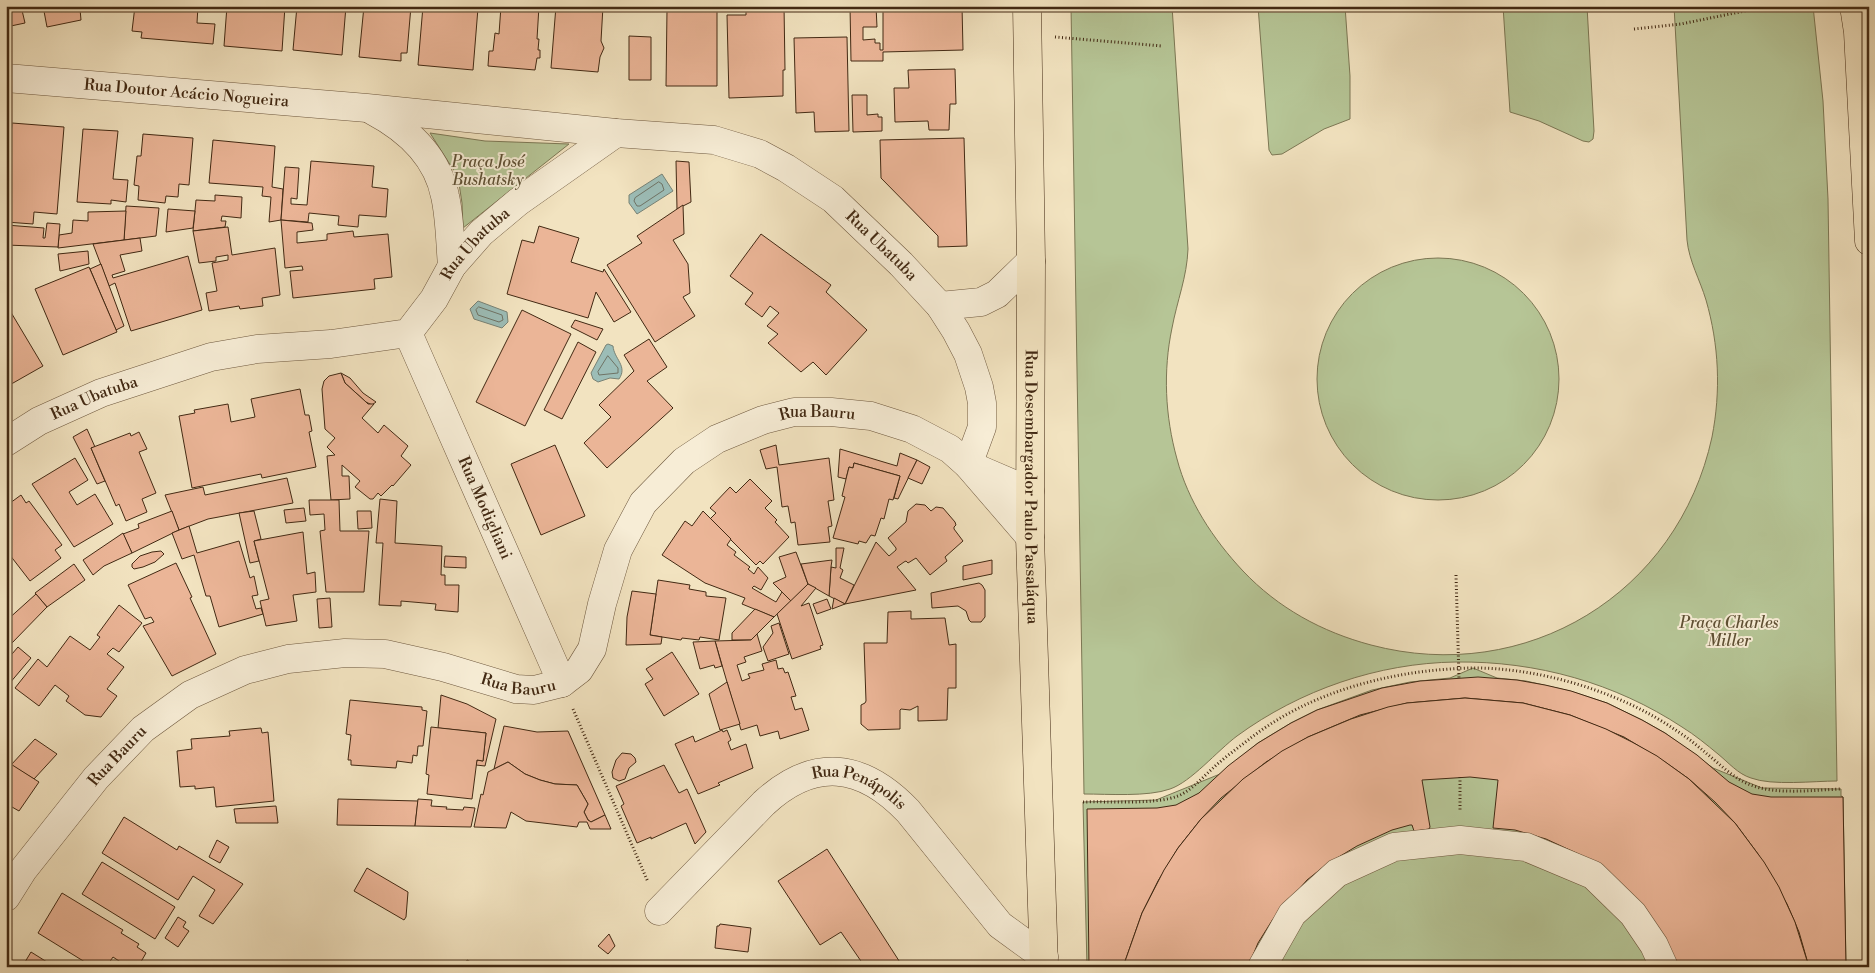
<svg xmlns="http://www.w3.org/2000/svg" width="1875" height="973" font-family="'Libre Bodoni',serif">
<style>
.green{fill:#b6c596;stroke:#7c7754}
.water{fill:#9cbdb7;stroke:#788275}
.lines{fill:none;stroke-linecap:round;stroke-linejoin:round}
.shore{stroke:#6f7365;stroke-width:1}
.building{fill:#ebb597;stroke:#422913}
.minor-casing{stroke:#6e583e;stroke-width:29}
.major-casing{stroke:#422913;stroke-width:29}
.path{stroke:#422913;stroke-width:3;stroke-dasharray:1 2.5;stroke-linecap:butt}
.minor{stroke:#f7edd6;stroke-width:28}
.major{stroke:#f2e3c0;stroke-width:28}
.labels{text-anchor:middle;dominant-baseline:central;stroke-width:4;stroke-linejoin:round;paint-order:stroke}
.street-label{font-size:16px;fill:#422913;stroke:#f7edd6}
.park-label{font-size:16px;font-style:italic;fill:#5f5034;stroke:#f7edd6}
</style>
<rect width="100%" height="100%" fill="#f2e3c0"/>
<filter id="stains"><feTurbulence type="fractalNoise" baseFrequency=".004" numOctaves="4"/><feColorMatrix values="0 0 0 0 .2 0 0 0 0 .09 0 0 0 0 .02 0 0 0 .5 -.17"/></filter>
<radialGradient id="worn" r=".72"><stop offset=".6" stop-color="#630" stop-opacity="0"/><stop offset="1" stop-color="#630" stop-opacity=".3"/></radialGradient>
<g class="green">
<path d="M1071 6H1172L1188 249C1187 277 1177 301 1172 328 1163 371 1165 416 1177 459 1188 501 1213 539 1243 571 1278 608 1322 632 1371 645 1526 686 1678 594 1712 437 1721 391 1719 345 1706 300 1700 280 1689 261 1687 240L1674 6H1813L1823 101 1828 199 1837 781C1814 781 1772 786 1751 778 1738 774 1729 763 1718 754 1707 745 1695 735 1682 727 1615 683 1537 661 1456 662 1378 663 1300 690 1237 736 1217 751 1191 782 1170 789 1148 797 1108 794 1084 794Z"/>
<path d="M1258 6H1345L1350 76V119L1324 129 1282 154 1272 155 1269 150Z"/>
<path d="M1503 6H1587L1594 131 1593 139 1589 142 1583 141 1539 121 1510 112Z"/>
<path d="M430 133 485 141 569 144 463 228 462 203 458 177Z"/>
<circle cx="1438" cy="379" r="121"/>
<path d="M1473 668 1497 678 1526 681 1570 691 1607 703 1642 720 1665 733 1713 768 1762 788 1841 789V796L1843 797 1846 967H1087L1083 802 1156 800 1220 774 1258 743 1291 723 1317 710 1372 690 1410 682 1450 678Z"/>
</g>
<g class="water">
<path d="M662 174 673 191 637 214 629 203V195Z"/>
<path d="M478 301 507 312 508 322 502 328 474 319 470 309Z"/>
<path d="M608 344 613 346C614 359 628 366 619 379L610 378 598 382 593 379 591 373 606 345Z"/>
</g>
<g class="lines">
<g class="shore">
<path d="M659 182 662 184 664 190 640 206H637L634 201 635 198Z"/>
<path d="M479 307 502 315 503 320 499 322 478 315 476 310Z"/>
<path d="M608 356 618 368V373L599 375 598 372Z"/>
</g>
</g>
<g class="building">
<path d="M6 6H21L25 23 6 27Z"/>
<path d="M43 6H92L80 9 81 20 47 27Z"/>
<path d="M135 6H198L197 23 215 24 213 44 141 38 142 32 132 31Z"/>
<path d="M227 6H285L282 51 224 46Z"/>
<path d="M297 6H346L342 55 293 50Z"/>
<path d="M364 6H411L407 53H401V61L359 57Z"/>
<path d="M423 6 478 8 473 70 418 65Z"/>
<path d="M501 6H539L537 39H539L538 50H540V58H537L535 70 488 66 489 51H493L495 33 499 34Z"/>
<path d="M556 6H603L601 41 604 48 600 57 598 72 551 68Z"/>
<path d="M746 6H784L785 70H783V96L729 98 727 15H746Z"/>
<path d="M850 6H876L877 27H863V40L875 39V43H880V50H883V6H962L963 50 883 52V61H851Z"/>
<path d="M667 10H717V86H666Z"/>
<path d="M629 36 651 37V80H629Z"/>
<path d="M847 37 849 131 815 132 814 112 796 113 794 38Z"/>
<path d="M955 69 956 104H950L949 130H929L928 121 895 122 894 88H909L908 70Z"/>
<path d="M852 95H867V115L878 114V117H882V131L853 132Z"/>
<path d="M12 123 64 127 57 214 34 212 33 224 6 222V198Z"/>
<path d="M83 129 118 131 113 179 128 180 126 202 111 200V204L77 202Z"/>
<path d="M143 134 193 138 189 185 179 184 178 197 166 196 165 203 138 200 139 186 134 185 137 156H141Z"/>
<path d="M964 138 967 246 938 247V236L881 178 880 140Z"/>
<path d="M213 140 275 146 272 187 283 189 281 220 269 222 271 197 262 196 263 187 209 183Z"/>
<path d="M311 161 374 166 372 187 388 189 386 217 359 215 358 227 338 225 339 216 309 213 308 222 281 220 285 167 299 168 297 199 291 198V204L307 205Z"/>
<path d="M676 161 689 162 691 202 677 209Z"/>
<path d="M215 195 242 197 241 218 222 216 221 221H226L225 227 193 231 196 200 215 201Z"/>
<path d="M683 205 684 234 673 240 688 264 690 293 683 297 695 316 655 342 607 265 642 243 637 236Z"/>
<path d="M126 206 159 208 156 236 124 240Z"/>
<path d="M168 209 195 211 193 228 166 232Z"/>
<path d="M126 211 124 240 58 248 59 235 72 233 73 220 88 221V212Z"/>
<path d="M281 220 312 223 313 230 297 232V243L327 240V234L353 231 354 237 388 234 392 277 374 279 375 289 293 298 290 271 303 270 302 266 285 268Z"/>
<path d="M47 223 60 224 58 247 6 245V225L44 228 43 238H45Z"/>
<path d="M539 226 579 238 571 262 603 272 604 269 631 312 614 322 596 292 588 318 507 294 522 240 534 243Z"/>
<path d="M228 227 232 255 275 248 280 295 262 298 263 306 240 309 239 306 209 311 206 293 217 291 212 263 228 260V255L216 257V261L199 263 193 231Z"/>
<path d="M761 234 831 285 826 292 867 330 826 375 813 362 801 372 768 343 778 334 767 326 779 313 770 306 762 317 745 304 753 293 730 276Z"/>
<path d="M140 238 142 251 120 255 125 271 112 275 113 278 188 256 202 310 131 331 115 283 109 286 93 244Z"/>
<path d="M88 251 89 264 60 271 58 254Z"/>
<path d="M101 264 124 326 116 330 90 269Z"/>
<path d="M89 267 117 332 63 355 35 289Z"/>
<path d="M6 304 43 366 6 387Z"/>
<path d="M522 310 571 334 525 426 476 402Z"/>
<path d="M575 320 603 329 597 340 571 327Z"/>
<path d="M649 339 667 367 647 381 673 408 607 468 584 443 611 417 599 405 634 371 624 355Z"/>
<path d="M578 342 596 352 562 419 544 410Z"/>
<path d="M341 373 350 378 363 393 376 402 372 405 366 402 345 383Z"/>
<path d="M341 373 345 383 366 402 368 404H374L362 418 378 433 384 425 408 446 401 456 411 465 393 486 392 485 381 496 378 493 373 499H370L355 487 360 481 342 465V476H349L350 499 331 500 327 456 335 455 327 447 335 438 325 429 322 389 324 381 329 376Z"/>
<path d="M300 389 305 415H309L312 431 309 432 316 467 262 478 261 474 192 488 179 416 195 413 194 410 228 404 231 422 255 417 251 399Z"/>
<path d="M87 429 95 447 91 448 105 481 97 484 73 437Z"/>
<path d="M139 432 147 449 139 452 156 493 142 499 147 512 126 521 119 504 116 506 91 448 130 433 131 436Z"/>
<path d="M555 445 585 516 541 535 511 464Z"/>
<path d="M776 445 779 465 829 458 834 500 828 501 832 526 828 527 830 542 798 545 795 522 791 523 788 506 782 507 777 467 766 469 760 450Z"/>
<path d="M840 449 897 466 900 453 917 460 898 499 894 498 900 476 854 463 853 468 849 467 846 479 838 477Z"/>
<path d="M75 458 88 480 69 492 77 505 95 494 113 524 74 547 32 484Z"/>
<path d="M917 460 930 467 922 484 908 478Z"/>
<path d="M854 463 900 476 893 500 889 499 884 519 881 518 875 536 871 535 866 543 859 541 858 544 833 538 845 497 842 496 846 479 849 467 853 468Z"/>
<path d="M287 478 293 503 208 519 179 530 165 495 203 487 205 495Z"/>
<path d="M750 479 772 501 765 508 777 520 775 522 789 537 763 564 760 561 756 565 710 519 716 513 710 508 730 487 736 493Z"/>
<path d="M21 495 26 503 29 501 62 545 55 550 61 558 30 581 6 550V506Z"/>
<path d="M380 499 397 501 395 543 442 546 441 575H445V585H459L458 612 435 610 436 604 401 601V606L379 605 383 543H376Z"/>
<path d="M309 500H339L340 531H369L364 592H326L320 531 325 530 324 514 310 515Z"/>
<path d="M916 504 925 505 931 511 936 507 943 508 955 522 956 525 954 527V529L963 541 945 557 947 561 930 575 916 558 908 563 906 561 904 562 897 567 916 590 845 604 876 542 889 556 896 550V548L888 538 906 522 908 511Z"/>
<path d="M304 508 306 521 286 523 284 510Z"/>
<path d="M172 511 179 530 132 553 123 534 139 528 138 524Z"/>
<path d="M254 511 261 539 254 541 259 561 250 563 239 513Z"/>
<path d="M357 511H371L372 528 358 529Z"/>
<path d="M703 511 731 539 727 545 736 552 734 555 750 567 748 569 754 574 758 567 768 578 761 590 754 586 752 588 776 602 782 592 791 601 774 617 742 604 745 598 705 583 662 555 685 521 692 526Z"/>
<path d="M189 526 197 553 239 541 250 578 254 576 258 595 252 596 256 609 261 608 263 614 219 627 210 596H206L194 555 182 559 172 533Z"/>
<path d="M303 532 307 574 315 572 316 592 293 595 297 621 266 626 260 601 269 599 254 541Z"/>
<path d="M123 533 132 553 104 566 93 575 83 560Z"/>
<path d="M836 548H844L840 568 843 570 840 578 854 585 845 604 829 596 831 567 836 568Z"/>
<path d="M161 551 164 554 155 562 143 567 134 569 132 567V564L140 556 152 552Z"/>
<path d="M796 552 808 584 791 601 773 583 786 577 779 557Z"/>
<path d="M445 556 466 557V568L444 567Z"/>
<path d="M832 560 831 567 829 596 808 584 801 564Z"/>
<path d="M992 560V574L963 580V566Z"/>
<path d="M176 563 192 597 190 598 216 654 172 676 143 626 154 622 151 617 145 619 128 585Z"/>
<path d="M74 564 85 580 47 607 35 593Z"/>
<path d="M6 572 12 579 6 585Z"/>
<path d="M658 580 690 585 689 589 706 592V596L726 598 719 640 700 637 699 640 682 638 681 640 650 635Z"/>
<path d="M979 583 982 585 985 590V617L981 622H971L969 620 966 611 958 606 932 608 931 593Z"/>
<path d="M808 584 816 588 801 606 809 603 823 645 820 646 821 649 792 659 777 614Z"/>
<path d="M632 591 656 594 650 635 662 637 661 644 626 645 627 617Z"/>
<path d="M36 594 47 607 11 644 6 640V621Z"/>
<path d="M330 598 332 627 319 628 317 599Z"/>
<path d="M834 598 845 604 832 609Z"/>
<path d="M827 599 831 609 817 614 813 604Z"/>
<path d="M119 605 142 623 119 652 113 648 107 654 124 667 107 689 117 696 101 717 85 715 66 701 69 696 55 685 39 706 15 688 38 659 47 667 70 636 90 650 100 637 97 635Z"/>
<path d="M755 609 774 617 751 640H732V633Z"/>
<path d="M911 611V619L945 618 949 645 956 644V688H948L947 720 918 721V706L910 710 901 709 900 710V729L868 730 861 724V705L865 703 866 701 864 643H887L888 612Z"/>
<path d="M779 623 789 654 768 661 763 647 773 633 771 626Z"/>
<path d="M757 634 762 651 744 657 746 662 737 665 742 681 750 678 748 674 764 670 762 664 776 660 778 669 783 668 785 673 788 672 796 696 791 697 795 710 802 708 809 730 780 739 778 731 760 736 757 725 741 730 715 641 751 640Z"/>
<path d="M715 641 722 666 715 668 714 665 700 669 693 642Z"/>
<path d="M18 647 31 658 9 684 6 682V661Z"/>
<path d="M672 652 699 694 664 716 645 684 653 679 646 669Z"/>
<path d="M1478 677 1517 680 1545 685 1571 691 1607 703 1642 720 1665 733 1697 755 1729 782 1752 794 1771 797H1843L1846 967H1809L1799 932 1787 904 1758 854 1735 823 1715 802 1689 779 1665 762 1624 737 1570 715 1523 703 1465 698 1407 703 1360 715 1308 737 1266 762 1221 798 1201 819 1178 848 1158 881 1142 913 1123 967H1089L1087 809 1157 808 1176 805 1199 793 1228 766 1258 743 1291 723 1317 710 1382 688 1420 681Z"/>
<path d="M727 682 740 724 720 730 709 694Z"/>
<path d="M441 695 467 704 496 719 485 766 476 765 477 760 483 761 486 733 438 728Z"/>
<path d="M1465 698 1523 703 1570 715 1606 729 1632 742 1657 756 1689 779 1735 823 1764 862 1779 887 1795 922 1809 967H1676L1587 858 1546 839 1515 830 1493 828 1498 780 1470 777 1422 780 1430 827 1429 829 1416 831H1414L1412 825H1410L1392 830 1357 846 1327 864 1307 880 1273 919 1258 943 1248 967H1123L1142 913 1164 870 1178 848 1201 819 1243 779 1282 751 1308 737 1351 719 1388 707 1407 703Z"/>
<path d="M350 700 422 707V710L427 711 423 746H418L417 756 413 755 412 763 397 761 396 768 351 765V760H348L351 735 346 734Z"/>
<path d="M504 726 537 732 568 731 605 815 591 822 588 820 584 812 588 804 577 785 555 784 540 780 525 774 508 762 494 769Z"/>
<path d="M431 727 486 733 483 761 477 760 472 799 427 794 429 775 426 774Z"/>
<path d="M261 728 262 733 268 732 274 801 216 807 214 787 195 789V786L180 787 177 751 192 749 191 739 230 736 229 731Z"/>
<path d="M722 730 723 732 727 730 731 740 728 742 731 750 746 744 753 768 718 783 720 785 698 794 675 744 693 736 695 742Z"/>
<path d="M35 739 57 754 34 779 11 765Z"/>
<path d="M622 753 631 754 635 758 636 762 629 768 625 779 619 781 613 778 612 772 616 760Z"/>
<path d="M6 761 39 782 19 811 12 807 6 815Z"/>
<path d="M508 762 525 774 540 780 555 784 577 785 588 804 584 812 588 820 591 822 605 815 611 829H590L587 822H579L577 827 526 821 511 812 506 828 474 827 481 794 483 795 488 772Z"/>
<path d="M664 765 679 793 687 789 706 832 695 844 686 823 651 839V837L637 843 621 806 624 804 616 786Z"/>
<path d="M338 799 418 801 415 826 337 825Z"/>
<path d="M418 799 432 800 431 806 447 807 446 809 463 810 464 807 475 808 471 827 415 826Z"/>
<path d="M276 806 278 823H236L234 809Z"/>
<path d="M124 817 177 850 179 846 243 884 213 924 199 916 215 890 193 876 178 900 102 853Z"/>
<path d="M217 840 229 847 220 863 209 857Z"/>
<path d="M827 849 903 967H865L841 932 820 945 778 881Z"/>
<path d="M102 862 175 907 155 939 82 894Z"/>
<path d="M367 868 408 892 406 917 404 920 354 891Z"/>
<path d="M62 893 123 930 121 933 139 944 137 947 146 953 138 967H128L113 957 106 967H93L38 933Z"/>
<path d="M178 917 186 922 183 927 189 931 178 947 165 938Z"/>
<path d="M720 924 751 928 748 952 715 948 717 926H719Z"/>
<path d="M609 934 615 946 608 954 598 946Z"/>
<path d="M31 952 55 967H22Z"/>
<path d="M467 960 480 967H461L462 965 464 967Z"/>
</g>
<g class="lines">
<defs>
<g id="minor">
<path id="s1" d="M6 78 367 108 616 133 714 140 760 154 786 168 833 199 901 264 940 306 956 331 968 354 979 387 982 403V427L968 465"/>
<path d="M373 111C407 129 437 156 445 196 450 218 450 243 452 266"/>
<path d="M940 306 981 302 997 294 1031 261"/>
<path id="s2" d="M408 333 562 683"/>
<path id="s3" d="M6 442 39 421 101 393 211 357 257 349 331 344 408 333 434 299 452 266 481 233 518 202 616 133"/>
<path d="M976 468 1030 491"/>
<path id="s4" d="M6 897 23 870 96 778 143 729 190 695 245 670 288 659 345 653 385 654 443 667 516 689 534 690 562 683 579 670 592 649 602 604 618 550 643 503 684 461 717 439 763 420 794 412H831L871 416 912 429 950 449 968 465 1030 537"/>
<path id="s5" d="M659 911 764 803C814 757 862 763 908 811L1000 925 1044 957"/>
<path d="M1262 967 1292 914 1337 873 1394 847 1460 840 1526 847 1593 875 1633 914 1654 945 1664 967"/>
</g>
<g id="major">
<path id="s6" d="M1027 6 1031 261 1030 537 1044 967"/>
<path d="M1854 6 1858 32 1869 241"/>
</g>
</defs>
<use href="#minor" class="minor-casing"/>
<use href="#major" class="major-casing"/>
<g class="path">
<path d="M1634 29 1681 24 1769 6"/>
<path d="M1055 37 1162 46"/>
<path d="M1456 575 1459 678"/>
<path d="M573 709 648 882"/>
<path d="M1460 777V812"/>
<path d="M1083 802C1109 801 1154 805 1178 796 1192 790 1202 778 1213 768 1225 757 1239 747 1252 737 1314 690 1394 670 1470 668 1539 667 1621 692 1677 731 1688 738 1698 746 1707 754 1721 765 1734 779 1751 785 1776 795 1814 790 1841 789"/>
</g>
<use href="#minor" class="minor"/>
<use href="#major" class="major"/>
</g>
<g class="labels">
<g class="street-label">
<text stroke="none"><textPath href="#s1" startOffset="181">Rua Doutor Acácio Nogueira</textPath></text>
<text stroke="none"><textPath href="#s3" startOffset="534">Rua Ubatuba</textPath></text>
<text stroke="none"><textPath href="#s1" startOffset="912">Rua Ubatuba</textPath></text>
<text stroke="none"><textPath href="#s3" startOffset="99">Rua Ubatuba</textPath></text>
<text stroke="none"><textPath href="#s4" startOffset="1065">Rua Bauru</textPath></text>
<text stroke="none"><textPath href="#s6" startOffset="481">Rua Desembargador Paulo Passaláqua</textPath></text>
<text stroke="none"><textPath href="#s2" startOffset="191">Rua Modigliani</textPath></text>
<text stroke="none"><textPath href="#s4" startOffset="615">Rua Bauru</textPath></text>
<text stroke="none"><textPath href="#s4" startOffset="180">Rua Bauru</textPath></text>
<text stroke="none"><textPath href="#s5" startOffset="258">Rua Penápolis</textPath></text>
</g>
<g class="park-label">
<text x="488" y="162">Praça José<tspan x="488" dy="18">Bushatsky</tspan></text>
<text x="1729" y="623">Praça Charles<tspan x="1729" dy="18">Miller</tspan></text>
</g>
</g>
<rect width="1875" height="973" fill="none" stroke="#f2e3c0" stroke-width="25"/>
<rect x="8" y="8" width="1860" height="958" fill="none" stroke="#422913" stroke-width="2.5"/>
<rect x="12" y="12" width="1850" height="948" fill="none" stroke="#422913"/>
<rect width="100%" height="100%" filter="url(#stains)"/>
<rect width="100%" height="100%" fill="url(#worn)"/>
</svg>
